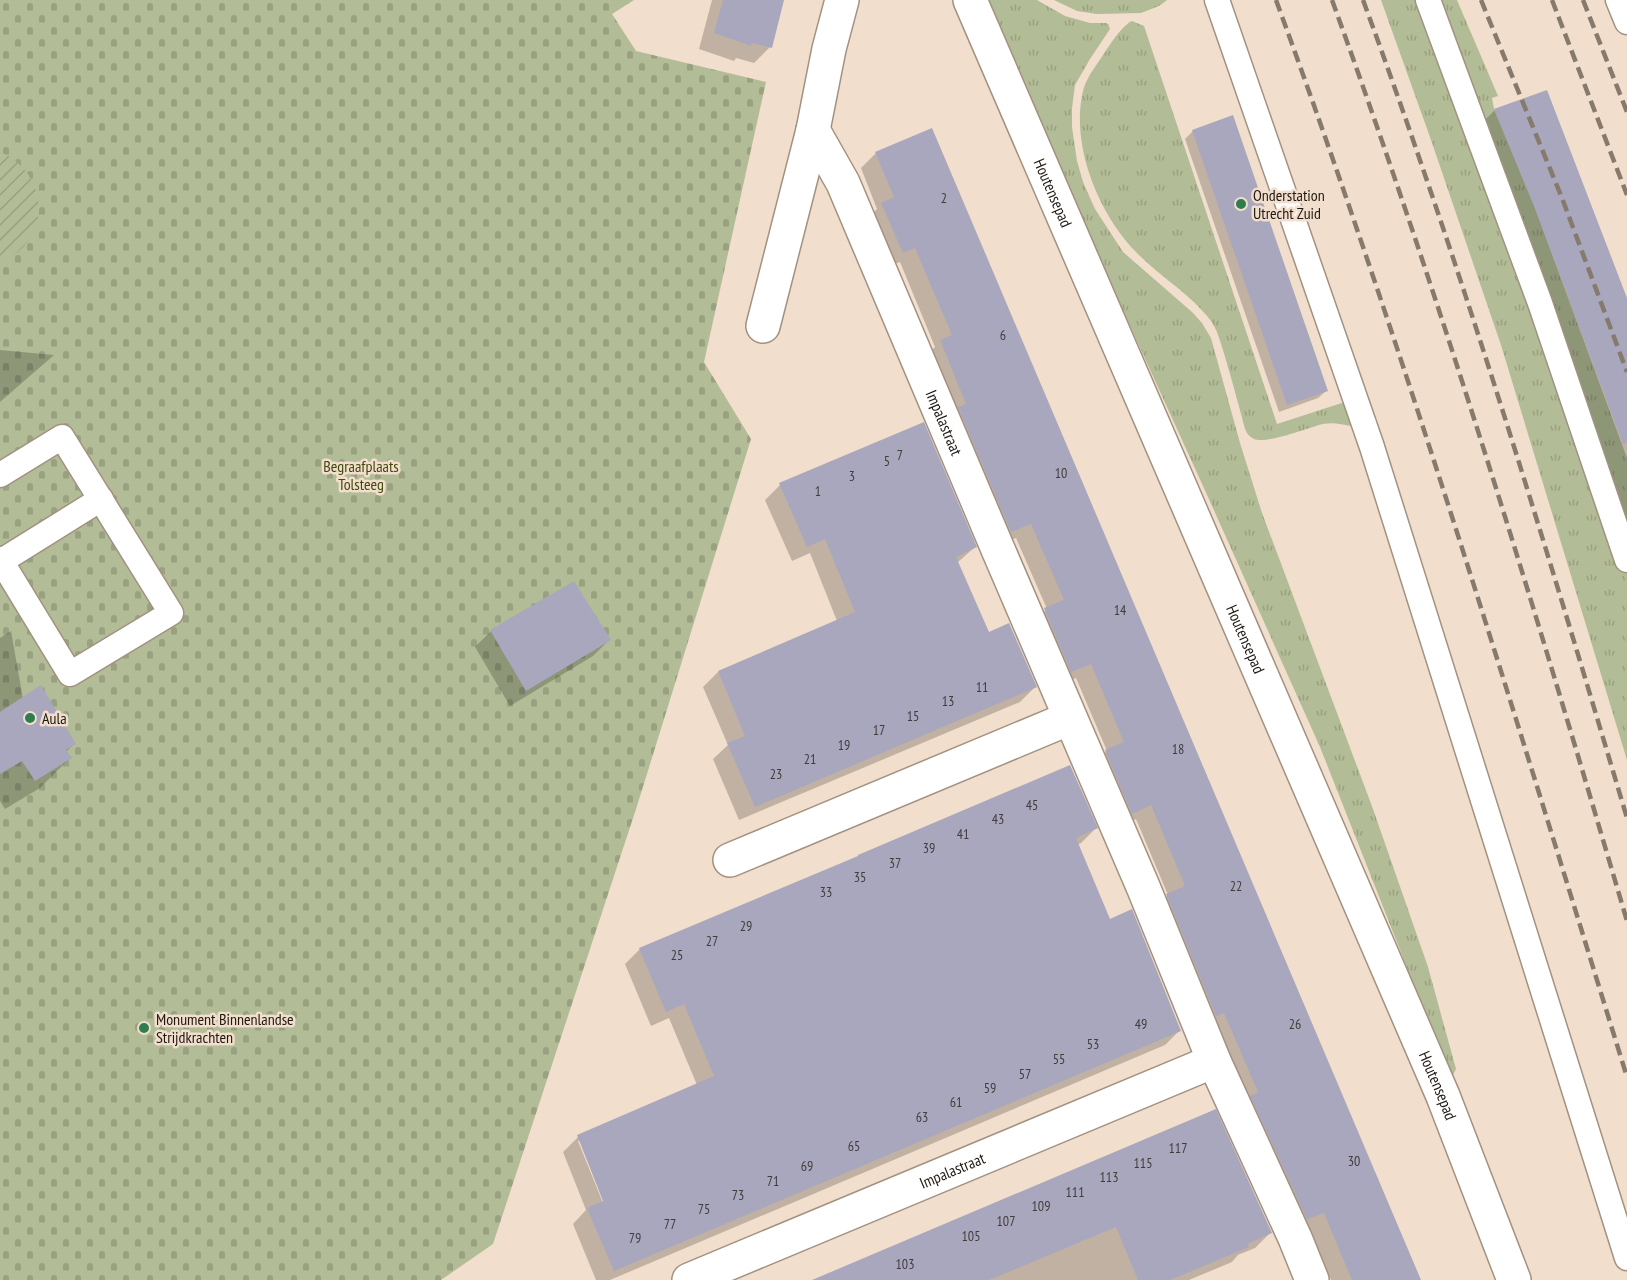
<svg xmlns="http://www.w3.org/2000/svg" width="1627" height="1280" font-family="'PT Sans Narrow',sans-serif">
<style>
.grass{fill:url(#grass-tufts)}
.cemetery{fill:url(#cemetery-stones)}
.garden{fill:url(#garden-furrows)}
.shadow{fill:#0003;fill-rule:evenodd}
.building{fill:#a9a7bd}
.lines{fill:none;stroke-linecap:round;stroke-linejoin:round}
.lane-casing{stroke:#a39181;stroke-width:27}
.street-casing{stroke:#a39181;stroke-width:36}
.lane{stroke:#fff;stroke-width:24}
.street{stroke:#fff;stroke-width:33}
.rail{stroke:#867a6d;stroke-width:4.5;stroke-dasharray:12 6;stroke-linecap:butt}
.poi-dot{fill:#2d7d4e;stroke:#f1decc;stroke-width:2}
.labels{text-anchor:middle;dominant-baseline:central;stroke-width:5;stroke-linejoin:round;paint-order:stroke}
.number-label{font-size:14px;fill:#423c3d}
.street-label{font-size:16px;fill:#1f1912;stroke:#f1decc}
.poi-label{font-size:16px;fill:#1f1912;stroke:#f1decc;text-anchor:start}
.park-label{font-size:16px;fill:#404a0b;stroke:#f1decc}
</style>
<defs>
<pattern id="grass-tufts" width="24" height="20" patternUnits="userSpaceOnUse" patternTransform="scale(1.5)"><rect width="24" height="20" fill="#b2bc96"/><path d="M3 7l-1-3M5 7V3M7 7l1-3M15 17l-1-3M17 17v-4M19 17l1-3" fill="none" stroke="#99a180"/></pattern>
<pattern id="cemetery-stones" width="16" height="16" patternUnits="userSpaceOnUse" patternTransform="scale(1.5)"><rect width="16" height="16" fill="#b2bc96"/><path d="M2 7V4a2 2 0 0 1 4 0v3zM10 15v-3a2 2 0 0 1 4 0v3z" fill="#99a180"/></pattern>
<pattern id="garden-furrows" width="10" height="10" patternUnits="userSpaceOnUse" patternTransform="scale(1.5)"><rect width="10" height="10" fill="#b2bc96"/><path d="M-1 1l2-2M0 10L10 0M9 11l2-2" fill="none" stroke="#99a180"/></pattern>
</defs>
<rect width="100%" height="100%" fill="#f1decc"/>
<g class="grass">
<path d="M989 0H1037L1065 16 1090 23H1106L1108 24 1110 29 1090 59 1075 85 1072 108V127L1077 161 1083 182 1095 209 1123 252 1192 312 1202 323 1211 338 1240 443 1262 513 1373 809 1428 967 1456 1069 1451 1079 1320 747 1208 497 1090 238Z"/>
<path d="M1054 0H1167L1159 6 1141 13 1097 14 1077 11Z"/>
<path d="M1381 0H1457L1498 96 1492 98 1494 109 1535 208 1627 458V760L1501 345 1431 140Z"/>
<path d="M1132 21 1144 26 1277 424 1348 401 1351 426C1341 424 1333 422 1323 424 1307 428 1268 444 1254 439 1250 437 1247 434 1245 429 1238 403 1231 376 1223 350 1220 341 1217 329 1211 321 1191 294 1160 277 1137 253 1099 215 1070 145 1083 91 1085 83 1090 74 1095 67 1104 55 1119 27 1132 21Z"/>
</g>
<path class="cemetery" d="M0 0H634L612 14 636 51 766 82 704 362 751 439 637 806 493 1244 441 1280H0Z"/>
<path class="garden" d="M0 152C40 168 53 220 20 250 15 255 6 259 0 262Z"/>
<g class="shadow">
<path d="M712 0H782L770 47 754 63 736 58 734 61 699 49Z"/>
<path d="M1495 110 1627 302V532L1475 130Z"/>
<path d="M1193 131 1326 391 1318 398 1279 412 1185 139Z"/>
<path d="M876 153 1419 1280H1331L1309 1227 1292 1233 1152 911 1168 895 1136 819 1117 828 1090 766 1107 751 1076 678 1056 686 1030 625 1047 609 1016 538 996 546 925 357 935 347 900 262 887 267 867 219 877 209 861 168Z"/>
<path d="M0 350 54 355 0 402Z"/>
<path d="M780 485 975 547 957 563 988 634 1035 687 1020 702 739 820 713 759 728 745 703 687 718 672 837 621 810 553 792 561 765 500Z"/>
<path d="M11 631 23 699 74 744 66 752 70 758 40 788 5 809 0 801V638Z"/>
<path d="M491 631 609 640 593 656 510 706 475 647Z"/>
<path d="M1096 828 1081 843 1077 845 1109 921 1180 1030 1165 1045 610 1280H596L573 1224 586 1210 563 1152 578 1137 697 1085 669 1018 651 1026 625 964 640 949ZM578 1141H581L607 1207 605 1208Z"/>
<path d="M1215 1111 1270 1233 1255 1248 1238 1255 1232 1262 1189 1280H816Z"/>
</g>
<g class="building">
<path d="M723 0H784L772 48 752 43 751 46 714 33Z"/>
<path d="M1547 90 1627 298V443L1623 444 1535 208 1494 109Z"/>
<path d="M1233 115 1328 391 1287 405 1192 130Z"/>
<path d="M932 128 1079 474 1421 1280H1352L1324 1213 1307 1219 1250 1096 1258 1092 1224 1013 1216 1016 1166 894 1185 886 1151 805 1132 814 1105 750 1124 742 1091 664 1071 672 1044 608 1064 600 1031 524 1011 532 958 407 966 404 940 340 952 335 915 248 903 253 881 203 894 197 875 152Z"/>
<path d="M924 422 977 547 956 557 989 632 1009 623 1037 687 755 807 727 743 745 736 718 671 855 612 825 539 807 547 779 483Z"/>
<path d="M574 581 611 640 526 691 490 630Z"/>
<path d="M41 685 76 744 66 750 72 758 35 781 22 761 0 774V712Z"/>
<path d="M1070 765 1098 828 1076 838 1110 919 1132 909 1181 1031 614 1271 587 1208 603 1201 577 1135 714 1076 684 1004 666 1012 639 948 858 856V855Z"/>
<path d="M1216 1109 1272 1233 1247 1244 1249 1247 1170 1280H1138L1116 1227 989 1280H812Z"/>
</g>
<g class="lines">
<defs>
<g id="lane">
<path d="M1217 0 1372 447 1627 1258"/>
<path d="M1428 0 1540 303 1627 560"/>
<path d="M1618 0 1627 22"/>
<path d="M0 475 62 437 171 613 70 674 0 559"/>
<path d="M0 562 101 499"/>
</g>
<g id="street">
<path id="s1" d="M970 0 1443 1096 1514 1280"/>
<path id="s2" d="M813 130 843 183 997 547 1144 889 1214 1061 1295 1238 1312 1280"/>
<path d="M763 326 813 130 829 49 842 0"/>
<path d="M730 860 1070 718"/>
<path id="s3" d="M689 1280 1214 1061"/>
</g>
</defs>
<use href="#lane" class="lane-casing"/>
<use href="#street" class="street-casing"/>
<use href="#lane" class="lane"/>
<use href="#street" class="street"/>
<g class="rail">
<path d="M1276 0C1406 355 1515 716 1627 1077"/>
<path d="M1332 0C1442 303 1536 612 1627 921"/>
<path d="M1363 0C1462 269 1545 543 1627 818"/>
<path d="M1481 0 1562 198 1627 372"/>
<path d="M1552 0 1627 195"/>
<path d="M1583 0 1627 112"/>
</g>
</g>
<g class="poi-dot">
<circle cx="1241" cy="204" r="6"/>
<circle cx="30" cy="718" r="6"/>
<circle cx="144" cy="1028" r="6"/>
</g>
<g class="labels">
<g class="number-label">
<text x="944" y="198">2</text>
<text x="1003" y="335">6</text>
<text x="900" y="455">7</text>
<text x="887" y="461">5</text>
<text x="1061" y="473">10</text>
<text x="852" y="476">3</text>
<text x="818" y="491">1</text>
<text x="1120" y="610">14</text>
<text x="982" y="687">11</text>
<text x="948" y="701">13</text>
<text x="913" y="716">15</text>
<text x="879" y="730">17</text>
<text x="844" y="745">19</text>
<text x="1178" y="749">18</text>
<text x="810" y="759">21</text>
<text x="776" y="774">23</text>
<text x="1032" y="805">45</text>
<text x="998" y="819">43</text>
<text x="963" y="834">41</text>
<text x="929" y="848">39</text>
<text x="895" y="863">37</text>
<text x="860" y="877">35</text>
<text x="1236" y="886">22</text>
<text x="826" y="892">33</text>
<text x="746" y="926">29</text>
<text x="712" y="941">27</text>
<text x="677" y="955">25</text>
<text x="1141" y="1024">49</text>
<text x="1295" y="1024">26</text>
<text x="1093" y="1044">53</text>
<text x="1059" y="1059">55</text>
<text x="1025" y="1074">57</text>
<text x="990" y="1088">59</text>
<text x="956" y="1102">61</text>
<text x="922" y="1117">63</text>
<text x="854" y="1146">65</text>
<text x="1178" y="1148">117</text>
<text x="1354" y="1161">30</text>
<text x="1143" y="1163">115</text>
<text x="807" y="1166">69</text>
<text x="1109" y="1177">113</text>
<text x="773" y="1181">71</text>
<text x="1075" y="1192">111</text>
<text x="738" y="1195">73</text>
<text x="1041" y="1206">109</text>
<text x="704" y="1209">75</text>
<text x="1006" y="1221">107</text>
<text x="670" y="1224">77</text>
<text x="971" y="1236">105</text>
<text x="635" y="1238">79</text>
<text x="905" y="1264">103</text>
</g>
<g class="street-label">
<text stroke="none"><textPath href="#s1" startOffset="210">Houtensepad</textPath></text>
<text stroke="none"><textPath href="#s2" startOffset="321">Impalastraat</textPath></text>
<text stroke="none"><textPath href="#s1" startOffset="696">Houtensepad</textPath></text>
<text stroke="none"><textPath href="#s1" startOffset="1182">Houtensepad</textPath></text>
<text stroke="none"><textPath href="#s3" startOffset="285">Impalastraat</textPath></text>
</g>
<g class="poi-label">
<text x="1253" y="195">Onderstation<tspan x="1253" dy="18">Utrecht Zuid</tspan></text>
<text x="42" y="718">Aula</text>
<text x="156" y="1019">Monument Binnenlandse<tspan x="156" dy="18">Strijdkrachten</tspan></text>
</g>
<g class="park-label">
<text x="361" y="466">Begraafplaats<tspan x="361" dy="18">Tolsteeg</tspan></text>
</g>
</g>
</svg>
